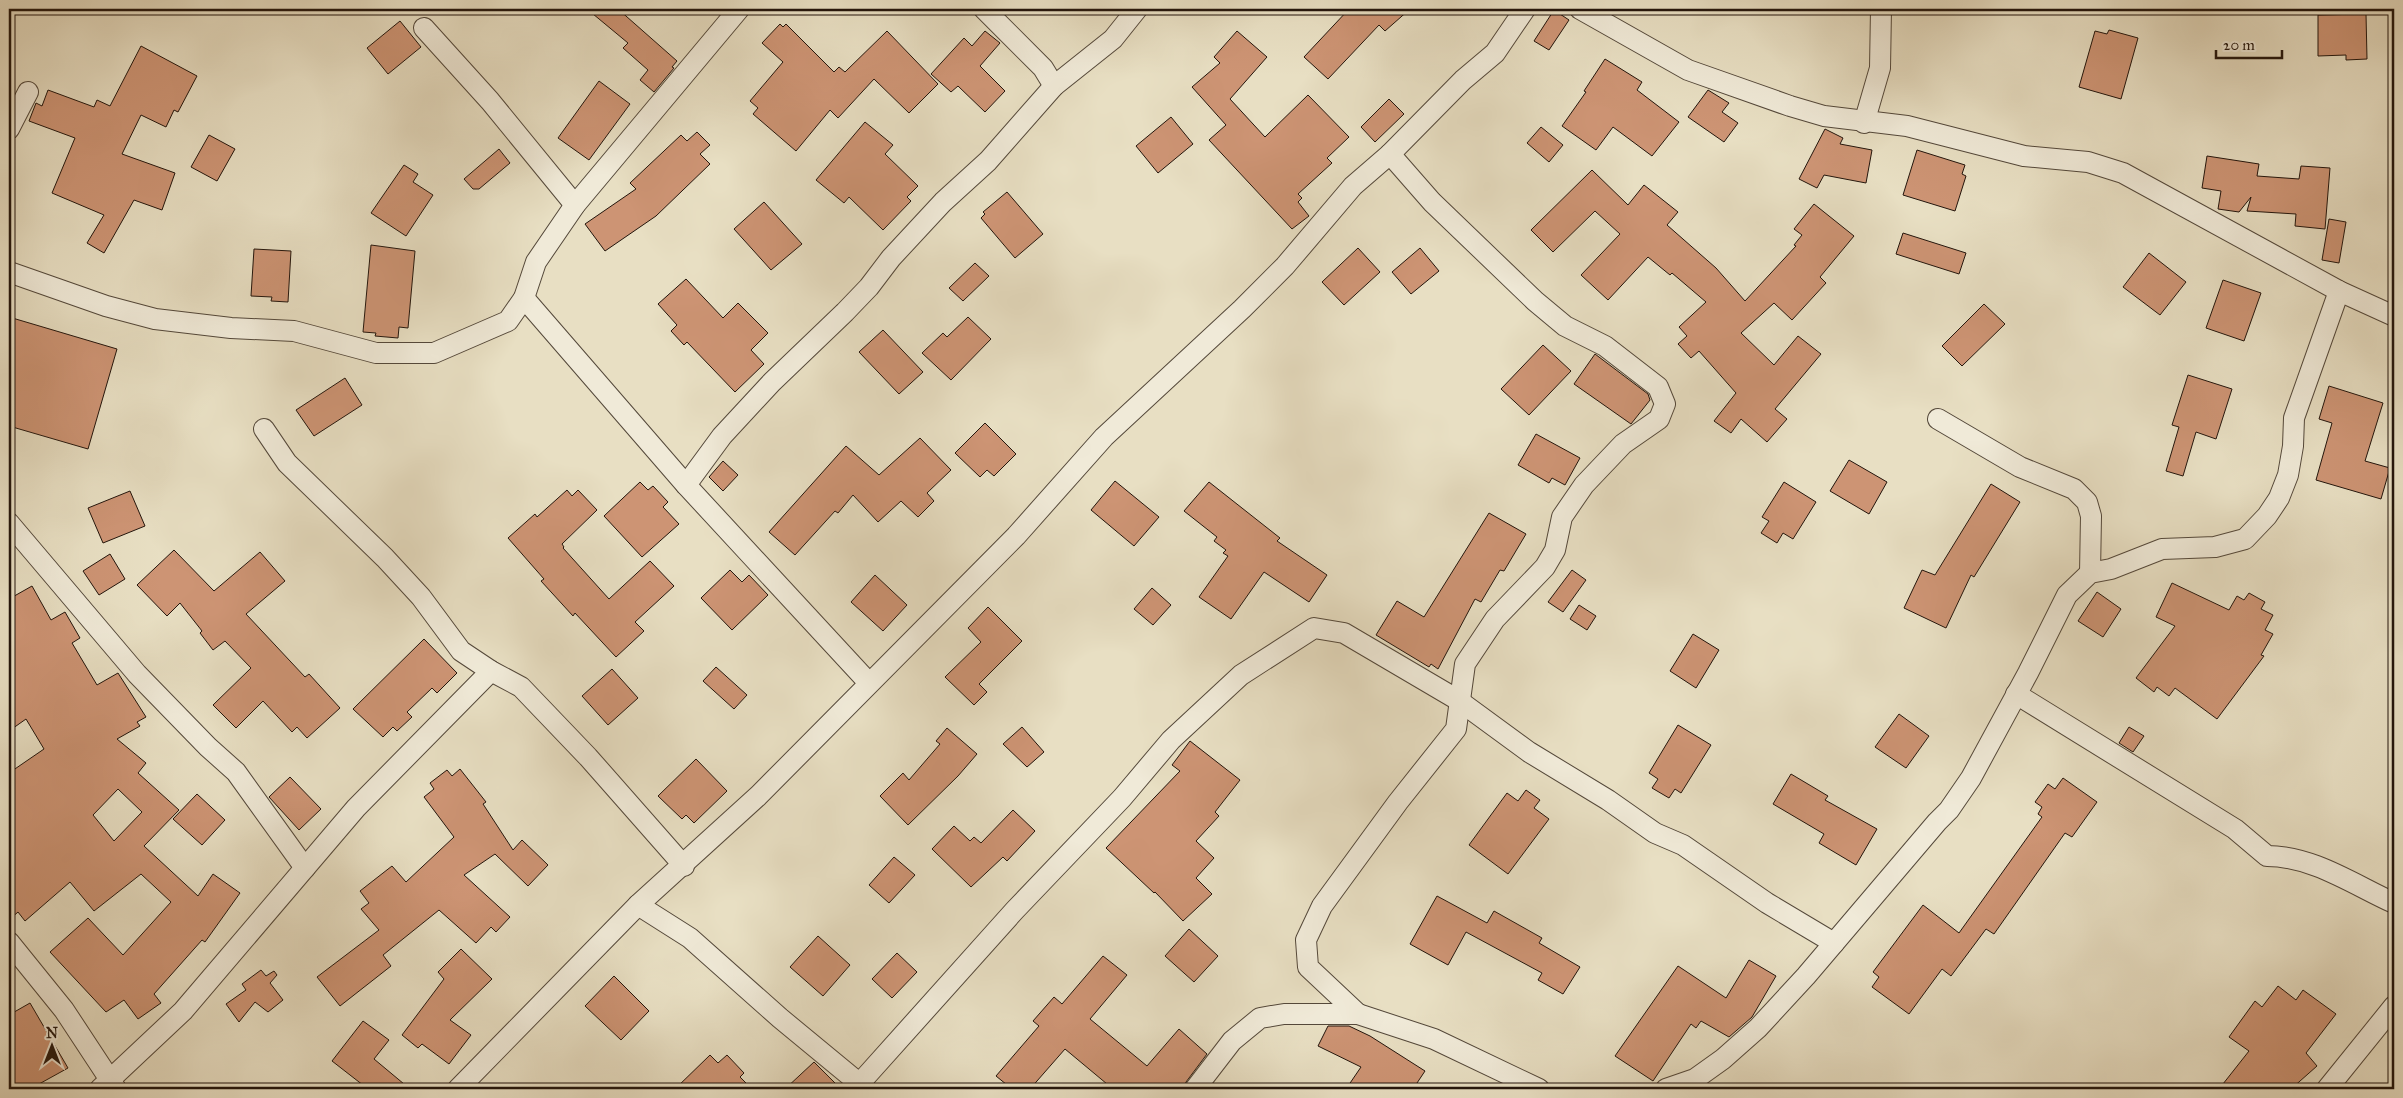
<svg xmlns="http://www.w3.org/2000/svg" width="2403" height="1098" font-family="'IM FELL Great Primer',serif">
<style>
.building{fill:#cd9474;stroke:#23150c;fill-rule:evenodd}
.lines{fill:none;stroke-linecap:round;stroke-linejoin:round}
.street-casing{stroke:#54483a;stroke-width:22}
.street{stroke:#f0ead8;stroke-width:20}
</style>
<rect width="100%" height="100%" fill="#e8dfc3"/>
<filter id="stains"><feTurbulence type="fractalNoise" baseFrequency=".004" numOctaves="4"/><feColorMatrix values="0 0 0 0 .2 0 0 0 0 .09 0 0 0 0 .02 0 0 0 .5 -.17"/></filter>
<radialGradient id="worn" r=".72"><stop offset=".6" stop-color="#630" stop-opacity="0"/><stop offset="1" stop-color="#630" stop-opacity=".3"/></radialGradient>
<g class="building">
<path d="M587 9H618L677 61 672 67 674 68 654 92 640 80 648 70 623 48 628 43Z"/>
<path d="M1349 9H1410L1385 31 1379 25 1328 79 1304 57Z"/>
<path d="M1554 10 1569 20 1549 50 1534 41Z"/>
<path d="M2366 14 2367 59 2346 60V55L2318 56V15Z"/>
<path d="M400 21 421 47 388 74 367 48Z"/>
<path d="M780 24 783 27 786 24 834 72 839 67 845 72 887 31 938 84 909 113 874 79 838 118 830 110 796 151 753 114 758 108 750 101 783 62 762 43Z"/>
<path d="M2109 30 2138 38 2121 99 2079 87 2095 31 2107 34Z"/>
<path d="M985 31 1000 43 980 66 1005 91 985 112 958 86 951 92 931 74 964 38 972 46Z"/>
<path d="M1237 31 1267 57 1230 99 1265 137 1308 95 1349 137 1327 158 1332 163 1298 194 1302 198 1298 202 1309 216 1292 229 1209 140 1226 125 1192 87 1220 63 1214 57Z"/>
<path d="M141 46 197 76 178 112 174 110 166 127 141 115 122 154 175 173 162 210 134 200 104 253 87 243 104 215 52 193 75 138 29 121 36 103 42 106 48 90 94 107 97 100 110 106Z"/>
<path d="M1605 59 1642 82 1637 90 1679 122 1652 156 1613 127 1596 150 1562 126 1586 92 1584 91Z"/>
<path d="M599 81 630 104 589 160 558 138Z"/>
<path d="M1708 90 1729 103 1722 112 1738 123 1724 142 1688 117Z"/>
<path d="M1389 99 1404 114 1375 142 1361 127Z"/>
<path d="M1171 117 1193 144 1158 173 1136 146Z"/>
<path d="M865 122 893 145 885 154 918 186 907 197 911 201 883 230 849 197 844 203 816 180Z"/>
<path d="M1541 127 1563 145 1549 162 1527 143Z"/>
<path d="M1825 129 1843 138 1840 144 1872 150 1866 183 1824 175 1817 188 1799 179Z"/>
<path d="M697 132 710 145 700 154 710 164 656 216 605 251 585 224 636 189 630 183 681 135 687 141Z"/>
<path d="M209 135 235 149 217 181 191 167Z"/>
<path d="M499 149 510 163 479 189H473L464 179Z"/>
<path d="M1917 150 1965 165 1962 174 1966 176 1955 211 1903 195Z"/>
<path d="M2207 156 2259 164 2257 176 2299 179 2301 166 2330 168 2325 229 2295 226 2296 214 2247 211 2251 197 2239 212 2218 209 2221 191 2202 188Z"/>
<path d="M404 165 418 174 413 182 433 195 406 236 371 213Z"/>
<path d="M1592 170 1628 205 1644 185 1678 212 1667 225 1716 268 1745 301 1796 246 1794 245 1802 235 1794 229 1814 204 1854 236 1820 277 1826 283 1792 320 1774 303 1741 333 1774 365 1798 336 1821 354 1775 409 1787 419 1767 442 1741 419 1731 433 1714 421 1736 393 1699 351 1691 358 1678 344 1687 336 1679 327 1706 302 1672 273 1670 275 1648 257 1608 300 1581 275 1620 234 1595 211 1553 252 1531 230Z"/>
<path d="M1007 192 1043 234 1015 258 981 218 985 214 983 212Z"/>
<path d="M764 202 802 244 771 270 734 229Z"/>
<path d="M2329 219 2346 222 2339 263 2322 260Z"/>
<path d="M1903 233 1966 253 1959 274 1896 254Z"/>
<path d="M371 245 415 251 408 328 399 327 398 338 375 336 376 333 363 332Z"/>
<path d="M1358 248 1380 272 1344 305 1322 282Z"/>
<path d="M1420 248 1439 271 1411 294 1392 272Z"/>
<path d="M254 249 291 251 288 302 271 301 272 297 251 296Z"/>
<path d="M2149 253 2186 282 2160 315 2123 287Z"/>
<path d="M975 263 989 276 963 301 949 288Z"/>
<path d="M686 279 723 318 738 303 768 333 751 350 764 364 735 392 687 342 684 345 671 331 677 325 658 304Z"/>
<path d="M2223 280 2261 293 2244 341 2206 328Z"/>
<path d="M1984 304 2005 324 1962 366 1942 346Z"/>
<path d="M9 317 117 349 88 449 9 426Z"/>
<path d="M968 317 991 339 951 380 922 353 943 333 947 337Z"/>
<path d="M883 330 923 372 899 394 859 352Z"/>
<path d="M1543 345 1571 371 1529 415 1501 389Z"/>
<path d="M1595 354 1648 394 1650 400 1631 424 1574 384Z"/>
<path d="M2188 375 2232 389 2216 439 2196 432 2183 476 2166 471 2179 427 2172 425Z"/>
<path d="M345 378 362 405 314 436 296 410Z"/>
<path d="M2329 386 2383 403 2365 461 2390 468 2381 499 2316 480 2332 423 2319 419Z"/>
<path d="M985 423 1016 454 994 476 987 470 980 477 955 453Z"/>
<path d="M1536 434 1580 458 1565 485 1552 478 1549 483 1518 465Z"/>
<path d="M920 438 951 470 927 493 934 501 918 517 901 501 878 522 853 495 838 513 835 511 795 555 769 532 846 446 879 475Z"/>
<path d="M1849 460 1887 482 1869 514 1830 491Z"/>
<path d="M723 461 738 475 723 491 709 477Z"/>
<path d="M1115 481 1159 517 1134 546 1091 510Z"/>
<path d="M640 482 648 490 653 486 668 502 663 507 679 524 642 557 604 516Z"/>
<path d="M1209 482 1280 538 1277 541 1327 575 1309 602 1264 572 1231 619 1199 597 1228 556 1223 553 1226 550 1214 541 1217 537 1184 511Z"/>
<path d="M1784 482 1816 502 1793 539 1783 533 1777 543 1761 533 1769 521 1762 517Z"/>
<path d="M1991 484 2020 502 1974 577 1971 575 1946 628 1904 608 1922 570 1935 575Z"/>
<path d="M567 490 572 496 578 490 597 510 562 544 564 547 563 548 609 599 650 561 674 586 635 622 644 631 616 657 575 613 573 616 541 581 544 579 508 538 535 514 537 517Z"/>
<path d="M130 491 145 526 103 543 88 508Z"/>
<path d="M1489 513 1526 534 1504 571 1500 570 1481 602 1475 599 1438 669 1431 664 1429 667 1376 635 1397 601 1424 617Z"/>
<path d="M174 550 214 591 260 552 285 581 246 614 305 677 309 674 340 708 307 738 297 727 292 732 263 701 236 728 213 705 251 668 225 641 213 650 200 633 202 631 180 603 167 616 137 585Z"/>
<path d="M110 554 125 579 99 595 83 571Z"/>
<path d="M730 570 742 582 749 575 768 595 732 630 701 598Z"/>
<path d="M1572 570 1586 580 1563 612 1548 602Z"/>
<path d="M875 575 907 605 883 631 851 602Z"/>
<path d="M2172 583 2229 610 2237 596 2244 600 2249 593 2265 602 2261 609 2273 615 2265 630 2273 634 2261 655 2264 656 2217 719 2175 688 2169 696 2157 687 2154 692 2136 678 2175 626 2156 617Z"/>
<path d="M32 586 51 620 65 612 80 638 72 643 97 685 118 673 146 717 137 722 140 726 117 739 146 763 138 773 179 810 144 846 198 896 213 874 240 893 205 942 202 940 154 994 161 1003 138 1019 124 1000 106 1012 50 952 88 918 123 955 171 902 141 874 94 911 70 882 25 921 18 912 9 920V773L44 749 26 719 9 731V599ZM118 789 142 812 114 841 93 815Z"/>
<path d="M1152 588 1171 605 1153 625 1134 609Z"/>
<path d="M2097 592 2121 609 2103 637 2078 621Z"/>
<path d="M1579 605 1596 616 1587 630 1570 619Z"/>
<path d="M988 607 1022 641 979 684 987 692 974 705 945 677 981 642 968 628Z"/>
<path d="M1693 634 1719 650 1696 688 1670 671Z"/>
<path d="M424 639 457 673 437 693 432 688 407 712 412 717 397 731 393 727 383 737 353 709Z"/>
<path d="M716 667 747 695 734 709 703 681Z"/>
<path d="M612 669 638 698 608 725 582 696Z"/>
<path d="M1899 714 1929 736 1906 768 1875 747Z"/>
<path d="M1678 725 1711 745 1681 793 1675 789 1669 798 1652 788 1658 779 1649 773Z"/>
<path d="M1022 727 1044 752 1027 767 1003 744Z"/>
<path d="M2129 727 2144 736 2133 752 2119 743Z"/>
<path d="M947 728 977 754 958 776 908 825 880 796 903 773 909 780 940 744 936 741Z"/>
<path d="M1190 741 1240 780 1215 812 1219 816 1196 841 1214 858 1196 878 1212 894 1183 921 1155 892 1154 893 1106 848 1180 771 1172 765Z"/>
<path d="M696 759 727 791 694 823 686 815 682 819 658 796Z"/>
<path d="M460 769 486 802 483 804 513 850 522 840 548 865 528 886 495 854 464 875 510 917 496 932 491 927 476 943 439 910 383 955 391 966 340 1006 317 977 379 930 361 909 369 903 360 891 392 866 406 882 454 837 424 797 434 789 430 783 447 770 452 776Z"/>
<path d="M1791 774 1828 796 1825 800 1877 829 1856 865 1819 843 1824 834 1773 804Z"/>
<path d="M290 777 321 809 299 830 269 797Z"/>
<path d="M2063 778 2097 802 2072 837 2065 833 1994 934 1986 929 1951 976 1942 969 1909 1014 1872 987 1879 977 1873 972 1923 905 1959 933 2042 817 2038 814 2042 807 2035 802 2048 784 2055 789Z"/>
<path d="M1526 790 1540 800 1534 808 1549 819 1508 874 1469 845 1507 793 1518 801Z"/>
<path d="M197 794 225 820 202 845 173 819Z"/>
<path d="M1013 810 1035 831 1007 861 1003 857 971 887 932 849 954 826 970 841 974 837 981 843Z"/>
<path d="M894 857 915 875 889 903 869 885Z"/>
<path d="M1437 896 1487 923 1494 911 1542 938 1539 943 1580 967 1563 994 1538 980 1542 973 1466 932 1448 965 1410 944Z"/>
<path d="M1189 929 1218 956 1194 982 1165 956Z"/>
<path d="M818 936 850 965 823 996 790 967Z"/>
<path d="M461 949 492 979 450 1020 471 1035 449 1064 422 1044 418 1048 402 1035 444 979 438 972Z"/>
<path d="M897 953 917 972 892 998 872 979Z"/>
<path d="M1103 956 1127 975 1090 1019 1147 1066 1179 1029 1207 1054 1186 1082 1183 1089H1113L1065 1049 1030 1089H1012L996 1076 1039 1026 1033 1021 1054 997 1062 1004Z"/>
<path d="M1749 960 1776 976 1752 1017 1729 1037 1701 1021 1696 1028 1691 1024 1653 1081 1615 1056 1678 966 1726 998Z"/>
<path d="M261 970 266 976 274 971 277 975 270 983 283 1000 268 1012 255 1002 239 1022 226 1004 246 990 242 984Z"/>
<path d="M614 976 649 1011 621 1040 585 1006Z"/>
<path d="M2278 986 2296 1000 2303 990 2336 1014 2306 1053 2317 1066 2291 1089H2219L2249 1051 2229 1037 2255 1001 2262 1007Z"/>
<path d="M30 1003 68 1068 30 1089H9V1015Z"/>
<path d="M363 1021 389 1040 374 1059 410 1089H368L332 1061Z"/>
<path d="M1328 1026H1349L1370 1036 1425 1071 1413 1089H1346L1361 1067 1318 1046Z"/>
<path d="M710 1055 718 1063 727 1055 744 1073 740 1077 752 1089H675Z"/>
<path d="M814 1062 841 1089H785Z"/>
</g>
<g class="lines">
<defs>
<g id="street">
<path d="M984 9 1043 68 1054 86"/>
<path d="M1580 9 1688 70 1790 106 1824 116 1907 126 2024 156 2088 162 2123 173 2339 291 2394 316"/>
<path d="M424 28 490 101 575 205"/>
<path d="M1864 123 1880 68 1881 9"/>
<path d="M9 129 28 92"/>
<path d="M9 272 106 306 155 319 231 328 294 331 376 353H434L508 321 524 298 536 262 575 205 739 9"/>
<path d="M524 298 686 485 869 683"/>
<path d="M1938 419 2020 467 2074 489 2087 502 2091 516 2090 573"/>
<path d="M264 429 287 463 385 558 421 597 461 651 491 671 521 687 588 757 684 866"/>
<path d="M686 485 722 436 772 382 845 312 869 287 891 258 943 202 988 161 1054 86 1113 39 1137 9"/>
<path d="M9 523 137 674 208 747 236 772 305 868"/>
<path d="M2016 694 2235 829 2267 856C2313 856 2354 885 2394 903"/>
<path d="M638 905 690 938 780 1018 866 1089"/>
<path d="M9 942 64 1010 116 1089"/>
<path d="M1358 1014 1308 967 1306 940 1322 906 1398 802 1456 729 1465 664 1495 619 1545 567 1555 550 1562 517 1584 485 1623 444 1659 419 1665 404 1658 387 1605 346 1565 326 1535 301 1432 202 1390 154"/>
<path d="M860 1083 1015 910 1122 798 1171 740 1241 675 1314 628 1344 633 1458 700 1529 752 1608 800 1655 833 1683 845 1767 903 1834 943"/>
<path d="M100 1089 183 1011 356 808 491 671"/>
<path d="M458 1089 638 905 758 796 1016 536 1104 437 1242 309 1285 266 1353 186 1390 154 1463 80 1495 53 1525 9"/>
<path d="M1195 1089 1232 1041 1260 1018 1284 1014H1358L1434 1039 1539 1089"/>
<path d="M1666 1089 1695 1079 1723 1059 1758 1028 1806 976 1937 822 1949 810 1971 778 2028 673 2067 595 2090 573 2111 569 2162 549 2215 547 2245 539 2267 516 2279 498 2288 475 2293 446 2294 418 2339 291"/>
<path d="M2327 1089 2394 1006"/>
</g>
</defs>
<use href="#street" class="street-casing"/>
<use href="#street" class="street"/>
</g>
<rect width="2403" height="1098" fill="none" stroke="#e8dfc3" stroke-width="30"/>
<rect x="10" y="10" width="2383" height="1078" fill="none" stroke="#23150c" stroke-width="2.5"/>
<rect x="15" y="15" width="2373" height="1068" fill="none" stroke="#23150c"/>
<g transform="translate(52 1046)" stroke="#f0ead8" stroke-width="4" paint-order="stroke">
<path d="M0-4L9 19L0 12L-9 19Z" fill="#23150c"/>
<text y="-8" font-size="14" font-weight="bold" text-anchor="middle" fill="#23150c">N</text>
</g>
<path d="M2216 50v8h66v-8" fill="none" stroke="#23150c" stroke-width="2.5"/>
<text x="2223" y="50" font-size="15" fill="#23150c" stroke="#f0ead8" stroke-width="4" paint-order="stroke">20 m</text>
<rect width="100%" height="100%" filter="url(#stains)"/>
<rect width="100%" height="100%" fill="url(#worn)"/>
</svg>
